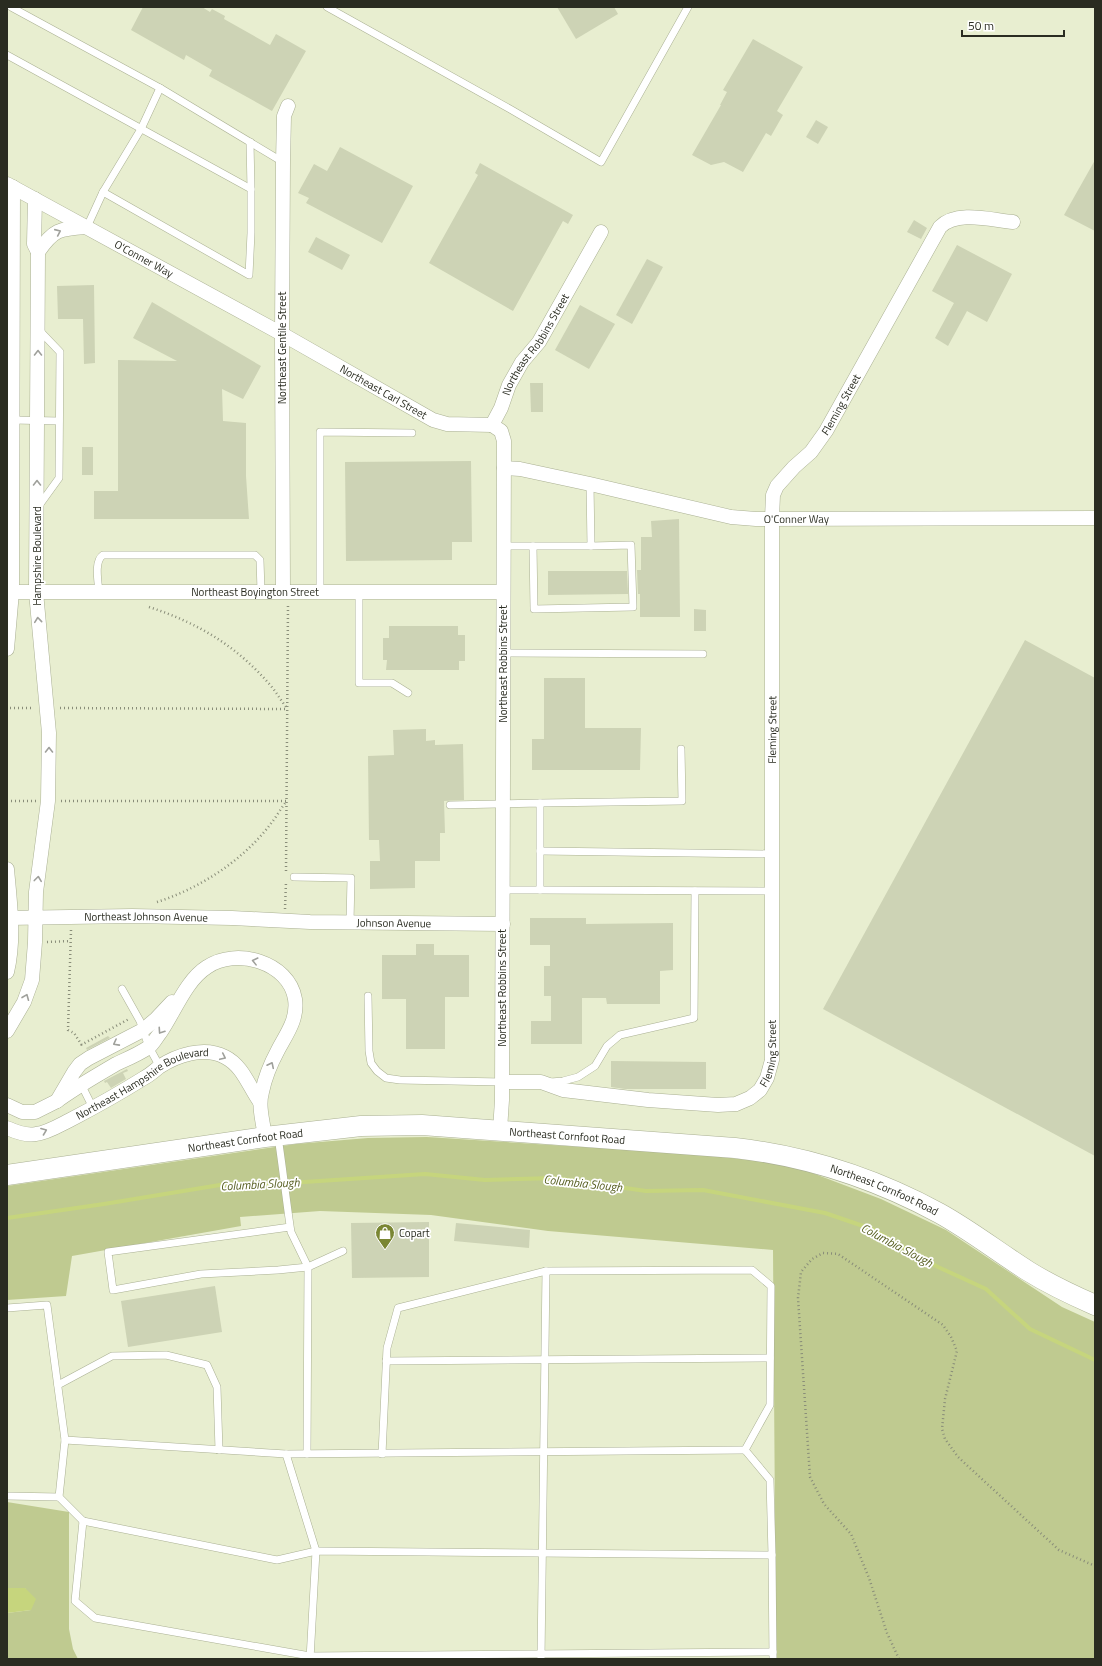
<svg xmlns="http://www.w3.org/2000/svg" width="1102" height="1666" font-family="'Titillium Web',sans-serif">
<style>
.green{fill:#bfca90}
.water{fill:#c6d57d}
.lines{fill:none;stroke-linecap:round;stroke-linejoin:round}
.stream{stroke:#c6d57d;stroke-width:4}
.building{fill:#cdd3b5}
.lane-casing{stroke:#aab093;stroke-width:8}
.street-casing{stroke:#aab093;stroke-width:15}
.secondary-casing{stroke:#aab093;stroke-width:21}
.path{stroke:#898d79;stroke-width:2.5;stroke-dasharray:1 3;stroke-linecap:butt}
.lane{stroke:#fff;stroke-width:7}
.street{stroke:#fff;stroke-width:14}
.secondary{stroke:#fff;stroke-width:20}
.oneway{stroke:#9fa09b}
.labels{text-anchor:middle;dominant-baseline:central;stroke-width:3.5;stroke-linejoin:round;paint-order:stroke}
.street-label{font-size:11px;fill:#2a2c21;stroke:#fff}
.poi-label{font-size:11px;fill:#2a2c21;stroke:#fff;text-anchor:start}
.water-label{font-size:12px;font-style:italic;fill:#555d1f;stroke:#fff}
</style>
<rect width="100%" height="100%" fill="#e8eed0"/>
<g class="green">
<path d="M427 1137 693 1154 777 1163 807 1171 881 1199 946 1230 1062 1307 1095 1322V1659H776L773 1250 548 1231 431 1215 320 1211 240 1217 241 1226 72 1256 66 1296 7 1300V1186L296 1144 368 1138Z"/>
<path d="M7 1502 69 1512V1629L73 1649 78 1659H7V1613L31 1610 25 1588H7Z"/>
</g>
<path class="water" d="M7 1588H25L36 1599 31 1610 7 1613Z"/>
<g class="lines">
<path class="stream" d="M7 1218 104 1204 226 1184H274L425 1174 485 1180 556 1178 646 1191 703 1190 825 1213 872 1229 938 1267 986 1289 1030 1329 1095 1360"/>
</g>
<g class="building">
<path d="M143 7H202L210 12 212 9 225 16 224 19 270 45 276 34 306 51 272 111 209 76 212 70 186 55 184 60 131 30Z"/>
<path d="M557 7H614L618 14 576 39Z"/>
<path d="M753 39 803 67 777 111 783 115 771 136 766 133 743 172 724 162 711 165 692 155 721 105H720L727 92 723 90Z"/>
<path d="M816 120 828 127 818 144 806 137Z"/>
<path d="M340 147 413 186 382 243 306 203 309 198 298 193 314 164 327 171Z"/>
<path d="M1095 160V231L1064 215Z"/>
<path d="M480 163 573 215 568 224 563 221 513 311 429 263 478 175 475 173Z"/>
<path d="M914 220 927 228 921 239 907 232Z"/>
<path d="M316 237 350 255 342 270 308 252Z"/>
<path d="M957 245 1012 274 987 322 967 311 948 346 935 338 954 303 932 291Z"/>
<path d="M647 259 663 267 632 324 616 315Z"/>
<path d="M94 285 95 363 84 364 83 319H58L57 286Z"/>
<path d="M152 302 261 366 243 399 222 389 223 421 246 423V476L249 519H94V491H118V360L177 361 133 338Z"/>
<path d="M580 305 615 324 589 369 555 350Z"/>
<path d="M530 383H543V412H531Z"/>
<rect x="82" y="447" width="11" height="28"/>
<path d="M471 461 472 542H452V560L346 561 345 462Z"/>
<path d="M679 519 680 617H640V594H638L637 570H641V537H652L651 521Z"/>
<path d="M548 571H627L628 594 548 595Z"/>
<path d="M694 609 706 610V631H694Z"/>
<path d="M389 626H458V635H465V661H459V670H386L387 660H383V638H389Z"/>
<path d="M1025 640 1095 678V1156L823 1009Z"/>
<path d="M544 678H585V728H641L640 770H532V739H544Z"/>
<path d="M426 729V741L435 740V745L463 744 464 800 444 801 445 833H440V861H415V888L370 889V861H380L379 840H369L368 756 394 755 393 730Z"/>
<path d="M530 918H586V924L673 923V970L660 971V1004H607L606 998H582V1044H531V1021H551V996H544V966H550V945H530Z"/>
<path d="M416 944H434V955H469V997H445V1049H406V999H382V955H416Z"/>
<path d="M108 1036 110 1038 87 1050 86 1048Z"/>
<path d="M611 1061 706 1062V1089H625L611 1087Z"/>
<path d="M127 1069 128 1071 123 1073 126 1079 111 1088 107 1082 105 1083 104 1081Z"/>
<path d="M429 1222V1277L352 1278 351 1223Z"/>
<path d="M456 1223 530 1230 529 1248 454 1241Z"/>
<path d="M215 1286 222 1332 128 1347 121 1301Z"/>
</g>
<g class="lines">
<defs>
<g id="lane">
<path d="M11 7 160 88 141 129 103 192"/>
<path d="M327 7 510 109 601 162 688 7"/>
<path d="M7 55 251 189V233L249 275 103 192 87 227"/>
<path d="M160 88 283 162"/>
<path d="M250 142 251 189"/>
<path d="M38 329 60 352 59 478 38 507"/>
<path d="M13 420 59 421"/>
<path d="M504 546H591L590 484"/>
<path d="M533 546 534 609 633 607 631 545 591 546"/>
<path d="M320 591V432L412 433"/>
<path d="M359 591V683H392L408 693"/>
<path d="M99 592C98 581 94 561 103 555H255L260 560 261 591"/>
<path d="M503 653 703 654"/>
<path d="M540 803 682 801 681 749"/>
<path d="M450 805 540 803V890H503"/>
<path d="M540 851 773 854"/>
<path d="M294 877 351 878 350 922"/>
<path d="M540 890 771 891"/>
<path d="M122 989 140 1021 149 1047 160 1067"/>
<path d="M368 996 369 1051 371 1063 377 1071 386 1078 400 1080 502 1082"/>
<path d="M80 1082 93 1108"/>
<path d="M551 1082 563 1081 578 1077 595 1066 607 1046 620 1035 694 1018 695 891"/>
<path d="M278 1137C283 1169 286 1200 291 1232L308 1267 278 1270 201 1274 113 1290 108 1252 290 1227"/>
<path d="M7 1308 47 1305 65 1440"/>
<path d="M386 1361 770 1358"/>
<path d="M58 1385 112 1356 166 1355 207 1365 217 1387 219 1450"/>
<path d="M745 1450 770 1480 772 1555 773 1659"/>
<path d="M286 1454 65 1440 59 1497 83 1521 277 1560 316 1551 772 1555"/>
<path d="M307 1454 308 1267 343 1251"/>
<path d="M382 1454 387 1348 398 1308 546 1271 752 1270 771 1286 770 1405 745 1450"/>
<path d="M7 1496 59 1497"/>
<path d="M83 1521 75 1601 95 1618 310 1656 773 1652"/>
<path d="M310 1659 316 1551 286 1454 745 1450"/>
<path d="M541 1659 546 1271"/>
</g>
<g id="street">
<path id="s1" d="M7 184 282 334 433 420 447 424 492 425"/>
<path d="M35 199 34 244 38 252"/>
<path d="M492 425 501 431 504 441 502 1100 500 1130"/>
<path id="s2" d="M492 425 501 408 509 385 522 362 539 342 601 232"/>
<path id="s3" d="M504 468 520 469 590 484 731 517 756 519 1095 518"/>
<path d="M283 591 282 334 283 162 284 116 288 106"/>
<path id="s4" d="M7 592H503"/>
<path d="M7 649 12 592 13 187"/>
<path d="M7 869C10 903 15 938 7 972"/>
<path id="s5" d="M7 918 132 916 232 918 310 922 503 924"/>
<path d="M7 1031 24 1002 32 980 35 942 36 892 48 801 49 733 36 592 38 252C54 229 59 229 87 227"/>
<path id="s6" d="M502 1082H541L563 1090 648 1100 718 1105 736 1104 750 1098 760 1090 767 1078 772 1060C771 880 773 699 772 518L773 495 777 486 794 467 811 452 826 431 940 227C957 210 991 220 1013 222"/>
<path d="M57 1101C76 1087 96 1076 116 1064 127 1059 139 1054 149 1047 153 1044 156 1038 160 1033 174 1013 186 980 207 967 236 947 289 962 295 999 298 1019 287 1033 278 1050 271 1063 265 1077 262 1092 258 1106 263 1122 265 1137"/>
<path d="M7 1105 22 1112H35L57 1101 74 1072 80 1064 89 1058 143 1030 156 1019 172 1002"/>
<path id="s7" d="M7 1128C16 1132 27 1136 36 1134 47 1133 60 1125 70 1120 95 1107 120 1093 144 1078 150 1075 154 1071 159 1067 177 1055 204 1046 225 1057 243 1066 249 1087 260 1102"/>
</g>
<g id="secondary">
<path id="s8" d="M7 1175 265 1137 361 1126 422 1125 735 1148C806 1156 876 1179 939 1213 970 1230 998 1252 1028 1271 1049 1284 1072 1295 1095 1305"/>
</g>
</defs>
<use href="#lane" class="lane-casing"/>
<use href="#street" class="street-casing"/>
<use href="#secondary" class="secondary-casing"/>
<g class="path">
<path d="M149 607C198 623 237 646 271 686 277 693 281 701 287 708"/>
<path d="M10 708H33"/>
<path d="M60 708 287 709"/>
<path d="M11 801H36"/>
<path d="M61 801H286"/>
<path d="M286 871 288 604"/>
<path d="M157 902C201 888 245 859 272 822 277 816 281 808 286 802"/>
<path d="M285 909 286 882"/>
<path d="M71 930 68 1030 74 1033 83 1047"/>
<path d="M47 942 71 941"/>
<path d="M81 1045 129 1019"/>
<path d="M899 1659 887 1633 869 1578 851 1534 824 1504 810 1477 798 1298 801 1272 812 1259 823 1253 838 1254 943 1325 951 1337 957 1351 945 1399 942 1429 945 1439 958 1457 1059 1550 1095 1566"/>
</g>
<use href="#lane" class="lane"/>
<use href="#street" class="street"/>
<use href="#secondary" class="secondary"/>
</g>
<defs><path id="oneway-chevron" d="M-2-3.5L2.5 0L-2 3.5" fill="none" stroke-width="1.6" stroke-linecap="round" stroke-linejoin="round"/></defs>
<g class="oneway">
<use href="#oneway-chevron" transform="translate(58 232) rotate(-24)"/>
<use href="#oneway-chevron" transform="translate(38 353) rotate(-90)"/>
<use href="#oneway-chevron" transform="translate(37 483) rotate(-90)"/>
<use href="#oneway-chevron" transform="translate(38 620) rotate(-96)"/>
<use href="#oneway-chevron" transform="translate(49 750) rotate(-90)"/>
<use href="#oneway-chevron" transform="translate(38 879) rotate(-83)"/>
<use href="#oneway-chevron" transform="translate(255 961) rotate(-166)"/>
<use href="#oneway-chevron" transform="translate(26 997) rotate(-68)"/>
<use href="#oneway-chevron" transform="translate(161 1031) rotate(124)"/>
<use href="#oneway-chevron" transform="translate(116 1043) rotate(152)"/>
<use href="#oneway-chevron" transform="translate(223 1057) rotate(25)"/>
<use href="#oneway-chevron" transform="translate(271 1065) rotate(-64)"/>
<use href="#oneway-chevron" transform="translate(44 1131) rotate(-21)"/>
</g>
<defs>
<symbol id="shop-pin" viewBox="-11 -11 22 30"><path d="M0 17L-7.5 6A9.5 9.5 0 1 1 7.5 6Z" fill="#7a8633" stroke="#fff"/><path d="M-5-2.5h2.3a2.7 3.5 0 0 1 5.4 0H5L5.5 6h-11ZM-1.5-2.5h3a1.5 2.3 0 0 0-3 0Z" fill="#fff"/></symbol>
</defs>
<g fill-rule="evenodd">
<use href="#shop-pin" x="374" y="1222" width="22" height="30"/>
</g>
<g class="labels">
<g class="street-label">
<text stroke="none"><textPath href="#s1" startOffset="156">O'Conner Way</textPath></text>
<text stroke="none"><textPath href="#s2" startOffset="92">Northeast Robbins Street</textPath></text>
<text transform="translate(282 348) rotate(-90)">Northeast Gentile Street</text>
<text stroke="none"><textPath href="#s1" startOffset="430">Northeast Carl Street</textPath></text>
<text stroke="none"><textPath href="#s6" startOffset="976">Fleming Street</textPath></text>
<text stroke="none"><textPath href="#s3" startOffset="298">O'Conner Way</textPath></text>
<text transform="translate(37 556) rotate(-90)">Hampshire Boulevard</text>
<text stroke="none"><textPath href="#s4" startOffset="248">Northeast Boyington Street</textPath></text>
<text transform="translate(503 664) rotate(-90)">Northeast Robbins Street</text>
<text stroke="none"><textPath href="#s6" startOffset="627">Fleming Street</textPath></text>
<text stroke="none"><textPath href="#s5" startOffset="139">Northeast Johnson Avenue</textPath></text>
<text stroke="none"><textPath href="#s5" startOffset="387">Johnson Avenue</textPath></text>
<text transform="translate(502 988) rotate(-90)">Northeast Robbins Street</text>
<text stroke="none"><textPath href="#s6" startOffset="303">Fleming Street</textPath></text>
<text stroke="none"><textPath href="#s7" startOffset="149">Northeast Hampshire Boulevard</textPath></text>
<text stroke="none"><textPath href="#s8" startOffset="564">Northeast Cornfoot Road</textPath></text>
<text stroke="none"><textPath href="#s8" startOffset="241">Northeast Cornfoot Road</textPath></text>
<text stroke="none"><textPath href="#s8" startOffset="888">Northeast Cornfoot Road</textPath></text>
</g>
<g class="poi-label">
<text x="399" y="1233">Copart</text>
</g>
<g class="water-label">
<text transform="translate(583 1183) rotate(6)">Columbia Slough</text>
<text transform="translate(260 1184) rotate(-3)">Columbia Slough</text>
<text transform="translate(897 1245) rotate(28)">Columbia Slough</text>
</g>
</g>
<rect width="1102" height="1666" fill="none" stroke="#2a2c21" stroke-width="16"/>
<path d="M962 30v6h102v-6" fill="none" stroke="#2a2c21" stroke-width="2"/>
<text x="968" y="30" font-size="12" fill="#2a2c21" stroke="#ffffff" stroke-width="3" paint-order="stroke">50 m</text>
</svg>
